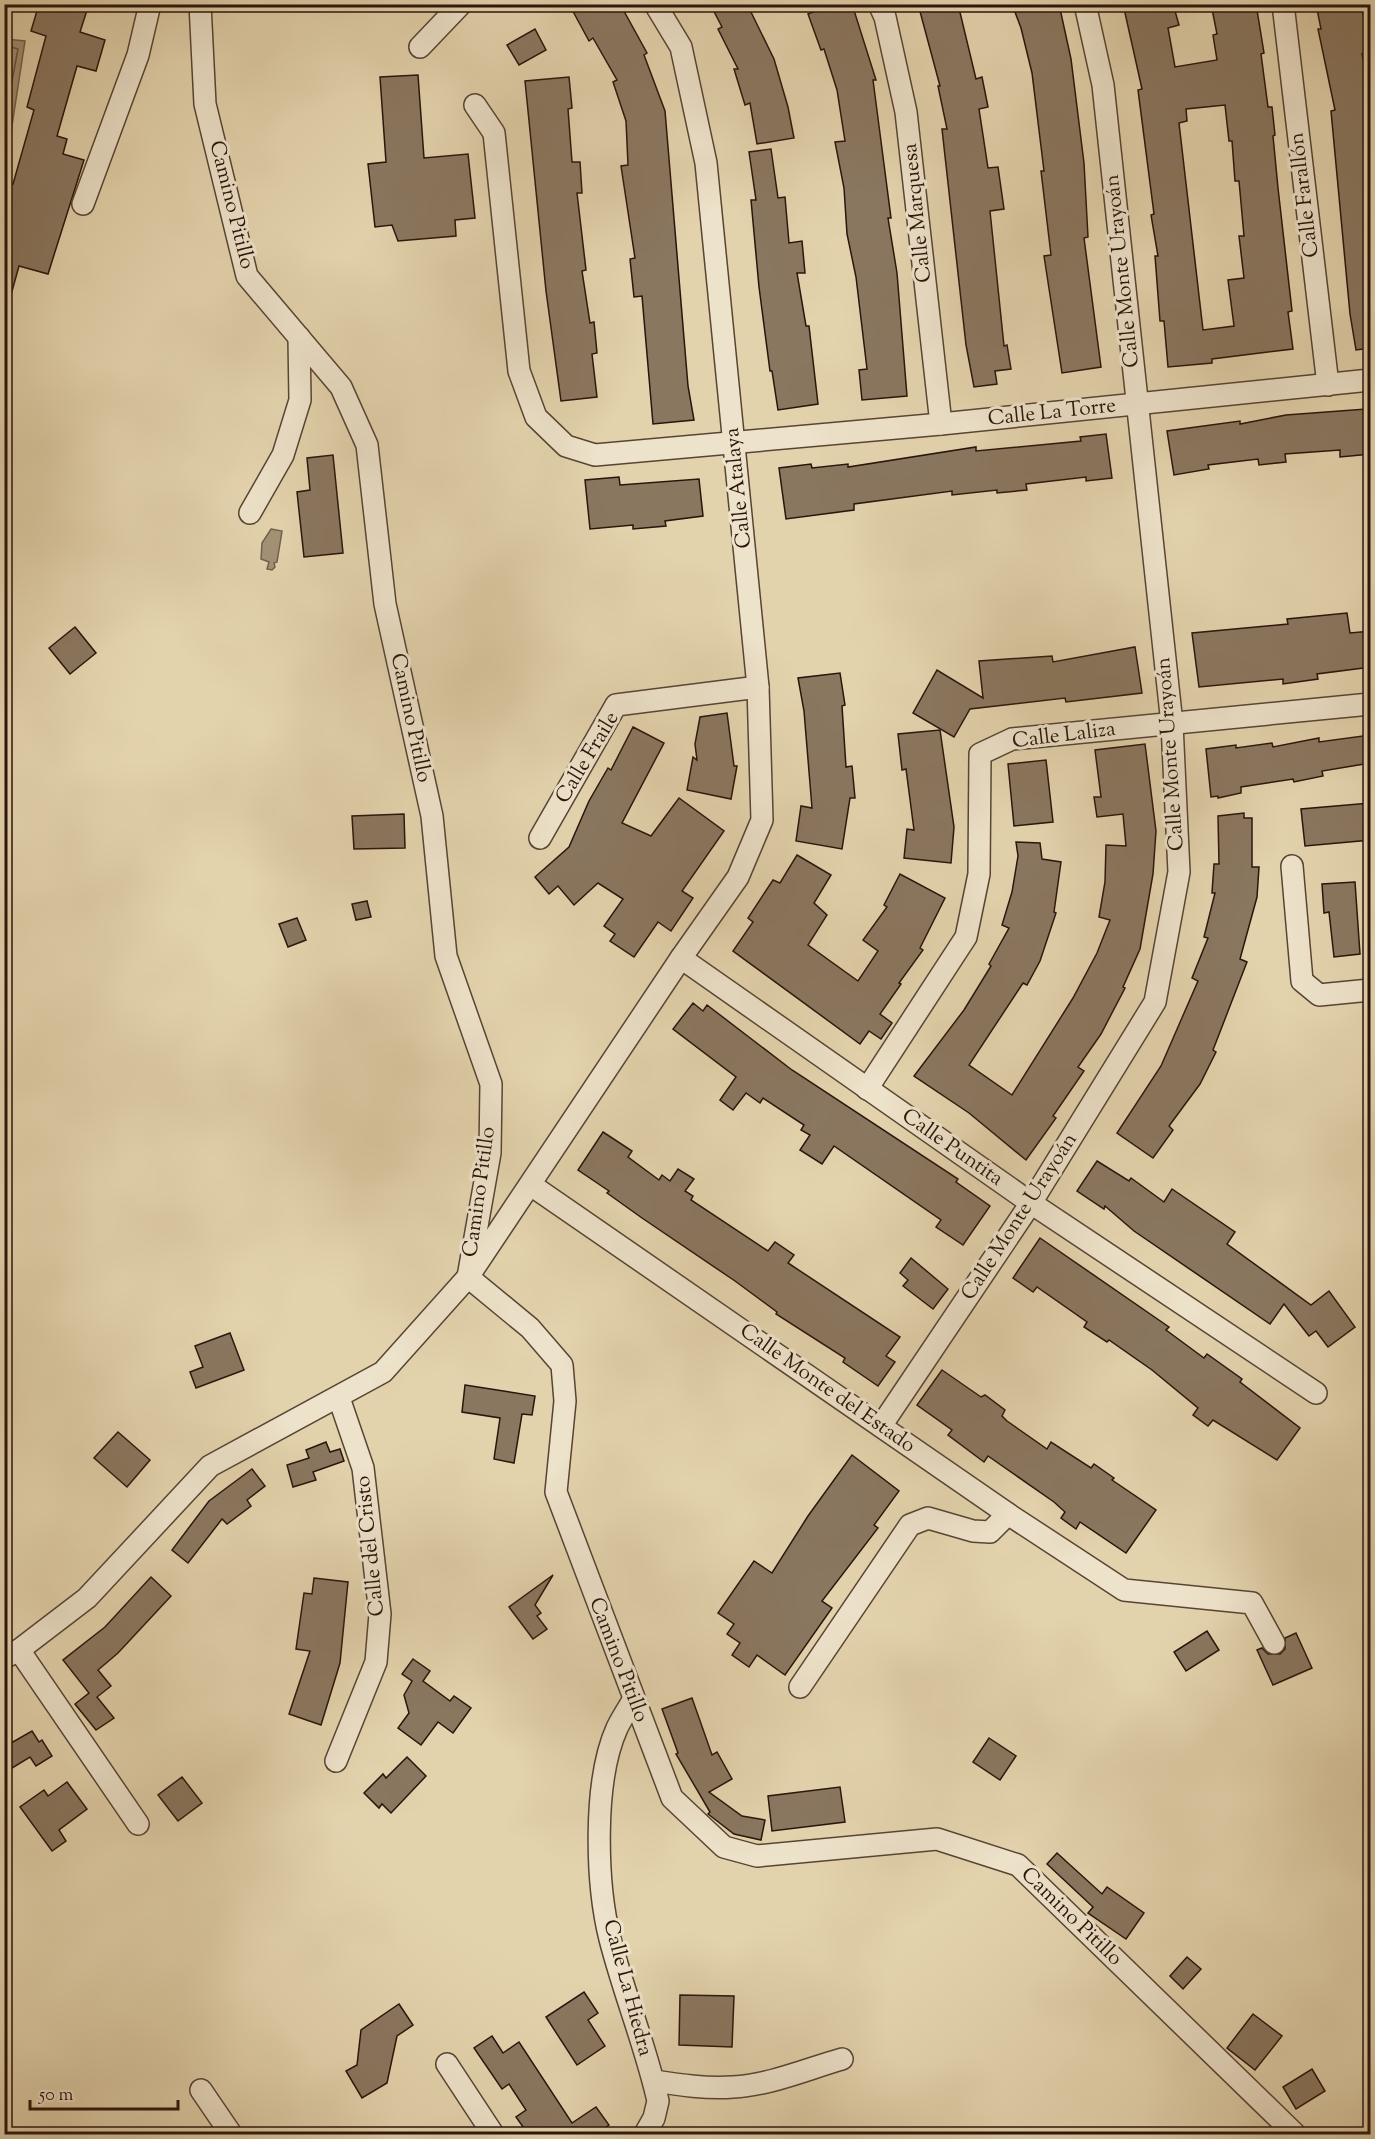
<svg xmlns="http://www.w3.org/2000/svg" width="1375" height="2139" font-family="'Sorts Mill Goudy',serif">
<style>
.water{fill:#a49276;stroke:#73604c;stroke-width:1.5}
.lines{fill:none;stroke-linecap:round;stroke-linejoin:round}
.shore{stroke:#675341;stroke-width:1.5}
.building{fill:#8a7760;stroke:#2a140c;stroke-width:1.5;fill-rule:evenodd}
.minor-casing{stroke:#584434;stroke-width:24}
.minor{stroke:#ede2ca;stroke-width:21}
.labels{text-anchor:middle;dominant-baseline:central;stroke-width:6;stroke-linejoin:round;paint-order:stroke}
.street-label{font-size:21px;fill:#2a140c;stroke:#ede2ca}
</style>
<rect width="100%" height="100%" fill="#e3d3ad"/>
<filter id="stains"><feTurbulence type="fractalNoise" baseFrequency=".00333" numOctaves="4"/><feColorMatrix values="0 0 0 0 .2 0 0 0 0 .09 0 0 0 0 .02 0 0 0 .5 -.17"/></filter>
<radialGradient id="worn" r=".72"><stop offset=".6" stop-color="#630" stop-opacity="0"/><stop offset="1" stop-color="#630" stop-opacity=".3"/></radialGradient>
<g class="water">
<path d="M5 39 25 41 11 132 5 129Z"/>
<path d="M271 529 282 531 277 562 274 563 275 567 272 570 267 569 269 562 261 559 262 543Z"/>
</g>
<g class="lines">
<path class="shore" d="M4 45 18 49 4 124"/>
</g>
<g class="building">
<path d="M39 4H89L80 32 105 40 96 71 77 66 57 136 67 139 63 154 84 160 48 274 19 266 9 302H4V182L13 184 34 110 27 107 46 36 31 31Z"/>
<path d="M569 4H620L647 53 644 55 665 111 688 386 694 420 653 424 642 296 634 297 630 259 635 258 621 166 628 165 626 121 613 82 617 80 593 38 589 41Z"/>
<path d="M710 4H747L774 59 788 107 794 138 757 144 750 103 745 105 734 69H738L718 29 722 27Z"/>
<path d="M833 4H852L876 80H873L891 218H888L897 273 907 396 862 400 859 370 867 369 856 277 847 234 844 188 835 142 845 141 837 90 824 49 821 50 808 14Z"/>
<path d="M918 4H958L976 79 982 77 988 107 979 109 988 168 998 167 1004 209 990 211 1004 346 1007 345 1011 369 995 371 997 384 974 387 966 345 942 129H947L938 86H940Z"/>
<path d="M1012 4H1059L1071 59 1084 163 1088 237 1084 238 1101 367 1062 373 1044 256 1051 255 1041 171H1044L1032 73 1021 28Z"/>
<path d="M1123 4H1173L1179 25 1168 28 1175 67 1217 60 1213 35 1217 34 1211 4H1256L1264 53 1261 54 1268 107H1272L1275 135 1273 136 1278 188 1292 311 1288 312 1293 349 1212 359V363L1168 367 1164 321H1160L1155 256H1158L1151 215 1154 214 1138 90 1142 89ZM1225 105 1229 141H1232L1235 181H1239L1244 236H1239L1244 278 1228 280 1234 326 1203 330 1179 123 1187 121 1186 109Z"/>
<path d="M1316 4H1361L1371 51 1362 54 1371 97V348L1356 350 1350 314 1331 111 1335 110 1318 29H1321Z"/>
<path d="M535 29 546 50 519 65 507 45Z"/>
<path d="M418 75 424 158 468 154 475 218 455 220 456 236 398 241 392 225 375 227 368 164 386 162 380 77Z"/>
<path d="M569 77 572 108 568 109 572 162H580L582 193H577L586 270 582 271 590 323 594 322 597 353 592 354 597 397 561 401 546 291 525 81Z"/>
<path d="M771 149 778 198 785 197 789 243 802 241 805 273H797L806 326H809L818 404 778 410 772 371H770L759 287 751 200H756L749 152Z"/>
<path d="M1366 409 1371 454 1340 457V450L1285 454 1286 462 1259 465 1258 459 1208 465 1209 469 1174 475 1167 431 1240 421V424L1286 415Z"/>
<path d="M1106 434 1112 478 1086 481V477L1026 484 1027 490 997 493V490L952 495V491L854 504V510L786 519 779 468 811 464 812 468 848 464V467L976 447V451L1081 441 1080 437Z"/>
<path d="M333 455 343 553 304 557 297 492 310 490 307 458Z"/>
<path d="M619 477 620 485 699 479 703 516 665 521 666 526 633 529V525L590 529 585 480Z"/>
<path d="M1347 613 1350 633 1371 631V667L1317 674 1318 679 1283 684V679L1199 687 1192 633 1288 624 1287 619Z"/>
<path d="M75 627 96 653 70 674 49 648Z"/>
<path d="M1135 647 1142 693 1066 702 1065 698 970 709 954 737 913 713 937 670 983 698 979 661 1052 656 1053 662Z"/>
<path d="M840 673 845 705 842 706 846 767 852 766 855 798H850L842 849 796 841 801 806 812 808 804 711 798 678Z"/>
<path d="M727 713 734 766H737L731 799 687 790 693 757 697 760 695 744 700 717Z"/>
<path d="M633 727 664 743 622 823 651 836 679 798 724 831 682 891 693 898 671 931 658 922 634 957 610 941 615 934 604 926 623 899 598 883 574 905 558 886 549 894 535 877 569 847 589 801 608 768 611 770Z"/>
<path d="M940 730 954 827 951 863 904 858 907 829 914 830 906 769 902 770 898 734Z"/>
<path d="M1370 735V763L1322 771 1323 776 1294 782 1293 779 1241 787V793L1218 798V796L1211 797 1206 749 1236 745V748L1272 743 1273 747 1319 738V742Z"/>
<path d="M1145 744 1156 831 1153 874 1140 949 1123 987 1125 988 1101 1034 1078 1067 1084 1071 1053 1116 1056 1118 1026 1160 969 1113 914 1076 964 1010 991 966 989 964 1009 928 1002 925 1012 892 1018 856 1016 842 1040 843 1042 859 1061 862 1054 912 1056 913 1040 961 1027 985 1023 983 969 1065 1012 1095 1073 998 1097 953 1110 920 1099 917 1105 882 1106 845 1126 846 1123 814 1097 817 1094 797H1101L1095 750Z"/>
<path d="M1046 760 1053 822 1014 826 1008 764Z"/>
<path d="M1370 803 1371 840 1305 846 1301 809Z"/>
<path d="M1244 813V818H1252V867H1259L1257 897 1240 959 1247 962 1213 1050 1216 1052 1200 1084 1169 1126 1173 1130 1153 1158 1117 1133 1161 1066 1198 981 1192 978 1208 938 1204 937 1215 893H1212L1214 864H1219L1218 816Z"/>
<path d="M404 814 405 848 354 849 352 816Z"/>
<path d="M797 855 831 875 814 903 827 915 808 945 858 981 878 951 863 940 887 907 884 905 900 874 945 898 920 948 923 950 899 983 901 984 880 1014 892 1023 881 1039 869 1031 860 1044 733 951 753 922 748 918 773 880 780 883Z"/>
<path d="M1355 882 1360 954 1334 957 1329 912 1324 913 1322 884Z"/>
<path d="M367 901 371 917 356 920 352 904Z"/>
<path d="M297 918 306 940 288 947 279 924Z"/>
<path d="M693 1003 703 1011 707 1005 792 1070 958 1179 956 1182 990 1206 963 1245 936 1227 941 1220 834 1146 822 1164 800 1150 810 1135 801 1130 804 1125 763 1098 760 1103 746 1093 733 1110 720 1100 736 1077 673 1029Z"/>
<path d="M603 1132 632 1151 628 1157 659 1180 662 1175 670 1181 678 1169 694 1179 685 1191 693 1196 691 1200 768 1251 775 1242 794 1255 788 1263 900 1337 886 1356 895 1362 878 1386 843 1362 845 1358 776 1314 777 1312 735 1281 642 1218 607 1193 609 1191 578 1170Z"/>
<path d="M1097 1161 1129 1181 1131 1178 1164 1202 1172 1189 1235 1232 1227 1244 1311 1305 1329 1291 1355 1327 1328 1347 1316 1331 1309 1336 1284 1304 1270 1324 1134 1231 1105 1206 1104 1209 1077 1191Z"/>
<path d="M1040 1238 1169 1327 1166 1330 1204 1358 1207 1354 1242 1379 1240 1382 1300 1428 1277 1460 1213 1420 1208 1426 1193 1415 1198 1408 1152 1370 1109 1340 1107 1342 1084 1327 1087 1322 1037 1287 1033 1292 1013 1278Z"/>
<path d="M911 1258 948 1289 933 1309 903 1286 908 1280 900 1273Z"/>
<path d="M230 1333 244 1370 196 1388 190 1372 203 1367 195 1346Z"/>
<path d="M942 1370 981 1397 985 1395 1005 1410 1002 1416 1007 1421 1047 1449 1051 1442 1091 1468 1094 1464 1114 1478 1112 1480 1156 1510 1126 1553 1080 1522 1076 1529 1061 1518 1065 1512 1054 1502 988 1456 984 1462 948 1435 952 1430 917 1405Z"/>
<path d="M465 1385 535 1396 532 1415 522 1414 514 1463 494 1459 500 1418 462 1412Z"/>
<path d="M118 1432 150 1460 127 1487 94 1458Z"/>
<path d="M326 1442 330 1452 340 1449 344 1461 313 1472 316 1480 293 1487 287 1465 309 1458 306 1450Z"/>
<path d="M852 1455 899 1491 874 1525 878 1528 822 1601 832 1608 785 1675 757 1655 749 1667 732 1655 740 1643 727 1634 734 1624 718 1613 754 1561 772 1573 808 1516Z"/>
<path d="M252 1469 265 1486 247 1500 251 1506 227 1524 222 1519 188 1563 172 1550 209 1501Z"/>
<path d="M553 1575 535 1605 541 1613 537 1616 547 1629 533 1639 509 1607Z"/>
<path d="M151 1577 171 1596 118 1653 98 1670 111 1686 97 1697 114 1718 96 1730 75 1704 89 1693 63 1660 105 1627Z"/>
<path d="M314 1578 348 1582 340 1663 321 1725 289 1714 310 1651 296 1649 304 1593 312 1594Z"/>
<path d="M1207 1631 1219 1650 1186 1671 1174 1652Z"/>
<path d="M1296 1633 1312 1668 1273 1685 1257 1650 1262 1648 1268 1654H1280L1285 1649V1638Z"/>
<path d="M413 1659 430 1671 423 1681 450 1701 454 1696 471 1708 453 1733 438 1722 421 1745 398 1728 409 1713 404 1695 412 1681 402 1674Z"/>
<path d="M692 1698 712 1755 717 1752 732 1779 709 1792 742 1816 765 1820 761 1840 734 1834 708 1814 710 1812 676 1754 678 1753 662 1709Z"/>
<path d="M32 1731 39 1742 42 1740 52 1756 36 1766 30 1757 4 1773V1747Z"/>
<path d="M989 1738 1016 1756 1000 1780 973 1762Z"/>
<path d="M407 1757 426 1776 391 1813 382 1804 379 1808 364 1793 383 1774 386 1778Z"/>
<path d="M182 1777 202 1803 178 1821 158 1795Z"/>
<path d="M67 1782 87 1809 59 1830 66 1841 52 1851 20 1807 44 1790 48 1796Z"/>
<path d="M840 1787 845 1822 772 1831 768 1796Z"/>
<path d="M1057 1853 1102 1894 1107 1887 1144 1913 1126 1939 1088 1913 1093 1907 1047 1864Z"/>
<path d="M1187 1957 1201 1969 1183 1989 1170 1976Z"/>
<path d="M584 1992 598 2013 588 2020 605 2046 577 2065 546 2017Z"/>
<path d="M680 1995 734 1996 732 2047 679 2045Z"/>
<path d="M399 2004 413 2025 397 2036 387 2083 362 2098 346 2071 357 2065 361 2030Z"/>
<path d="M1253 2014 1282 2036 1255 2070 1227 2048Z"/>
<path d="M492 2036 503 2053 519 2042 572 2123 596 2107 609 2125 596 2134H528L516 2117 526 2110 509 2084 502 2089 474 2048Z"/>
<path d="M1312 2069 1325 2091 1296 2109 1283 2087Z"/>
</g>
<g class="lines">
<defs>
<g id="minor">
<path d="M200 4 205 104 247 276 341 387 367 445 385 604 432 816 446 956 491 1084 490 1153 468 1277 530 1328 562 1365 565 1401 556 1492 672 1798 724 1847 757 1856 937 1839 1018 1865 1295 2134"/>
<path d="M879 4 885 17 906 112 941 424"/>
<path d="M1283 4 1328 385"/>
<path d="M420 47 461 4"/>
<path d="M475 105 494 133 519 371 536 417 566 446 595 455 941 424 1370 380"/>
<path d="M83 204 138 55 150 4"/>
<path d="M250 513 283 455 300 400 299 337"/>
<path d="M540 838 616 705 758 687"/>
<path d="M1292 866 1302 981 1319 995 1370 990"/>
<path d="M681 958 1031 1203 1316 1393"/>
<path d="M867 1089 966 937 979 874 980 754 1012 739 1370 704"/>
<path d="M531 1185 1008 1514 1124 1590 1252 1603 1274 1643"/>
<path d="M881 1426 1031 1203 1155 1002 1179 872 1172 724 1103 85 1085 4"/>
<path d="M19 1650 138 1824"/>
<path d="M4 1658 19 1650 87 1598 210 1466 383 1372 468 1277 681 958 738 877 762 820 758 687 706 163 681 47 655 4"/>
<path d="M800 1687 910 1525 928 1518 973 1531 990 1532 1008 1514"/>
<path d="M633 1700C628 1709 622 1718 617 1728 593 1781 596 1883 610 1939 624 1994 646 2047 658 2101L654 2118 645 2134"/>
<path d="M336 1761 376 1662 380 1614 363 1468 339 1398"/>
<path d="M447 2064 493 2134"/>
<path d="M654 2081C680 2085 707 2089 733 2087 770 2085 807 2069 842 2059"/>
<path d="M201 2090 231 2134"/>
</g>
</defs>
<use href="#minor" class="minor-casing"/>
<use href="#minor" class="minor"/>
</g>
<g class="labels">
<g class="street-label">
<text transform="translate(1305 195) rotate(-97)">Calle Farallón</text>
<text transform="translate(231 205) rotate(76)">Camino Pitillo</text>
<text transform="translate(918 213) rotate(-96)">Calle Marquesa</text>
<text transform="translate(1123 271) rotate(-96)">Calle Monte Urayoán</text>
<text transform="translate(1052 413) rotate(-6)">Calle La Torre</text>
<text transform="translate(739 488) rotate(-96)">Calle Atalaya</text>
<text transform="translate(410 718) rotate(78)">Camino Pitillo</text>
<text transform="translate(1064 736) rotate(-7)">Calle Laliza</text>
<text transform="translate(1171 754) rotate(-94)">Calle Monte Urayoán</text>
<text transform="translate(588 758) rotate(-59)">Calle Fraile</text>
<text transform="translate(952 1148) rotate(35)">Calle Puntita</text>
<text transform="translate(480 1192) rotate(-82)">Camino Pitillo</text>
<text transform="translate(1020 1217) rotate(-57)">Calle Monte Urayoán</text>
<text transform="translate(827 1389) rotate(35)">Calle Monte del Estado</text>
<text transform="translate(371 1546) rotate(-96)">Calle del Cristo</text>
<text transform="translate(618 1660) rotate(69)">Camino Pitillo</text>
<text transform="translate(1071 1917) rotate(44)">Camino Pitillo</text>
<text transform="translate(627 1988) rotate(75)">Calle La Hiedra</text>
</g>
</g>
<rect width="1375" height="2139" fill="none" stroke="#e3d3ad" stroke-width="24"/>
<rect x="6" y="6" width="1363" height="2127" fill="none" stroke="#2a140c" stroke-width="3"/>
<rect x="12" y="12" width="1351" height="2115" fill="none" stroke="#2a140c" stroke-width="1.5"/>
<path d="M30 2100v9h148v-9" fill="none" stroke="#2a140c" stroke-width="3"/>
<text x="39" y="2100" font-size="18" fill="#2a140c" stroke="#ede2ca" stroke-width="4.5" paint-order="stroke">50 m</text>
<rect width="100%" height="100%" filter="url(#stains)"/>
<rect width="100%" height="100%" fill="url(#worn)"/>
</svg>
